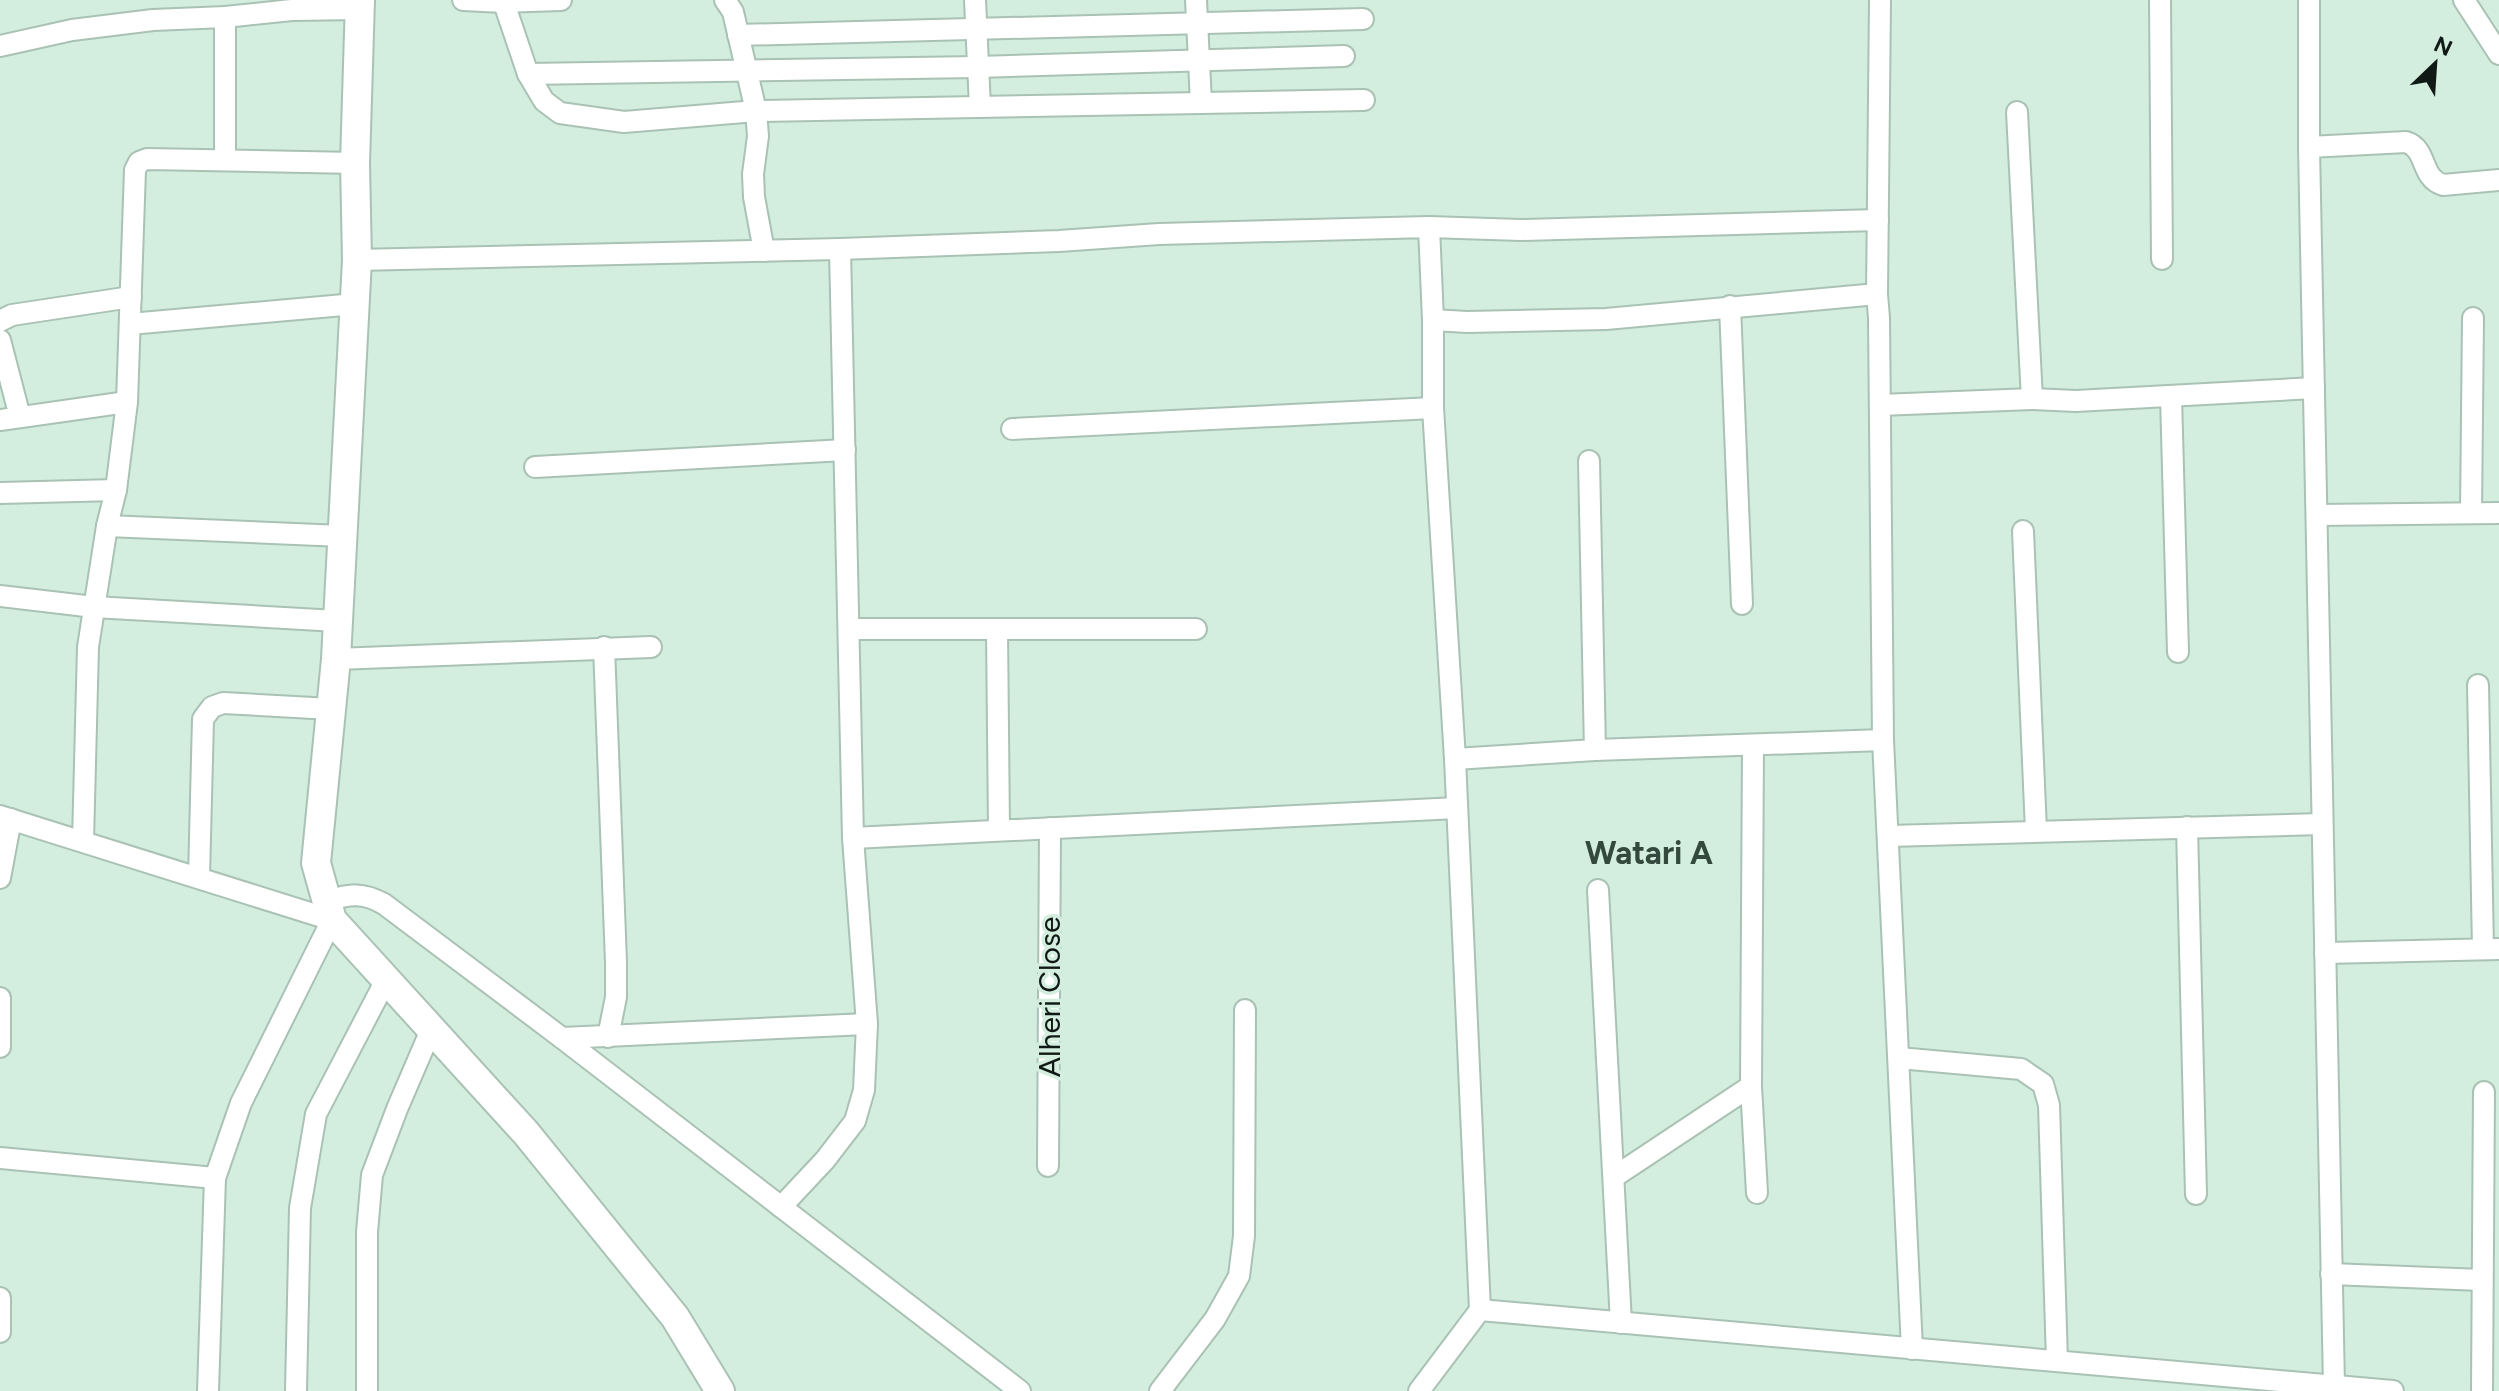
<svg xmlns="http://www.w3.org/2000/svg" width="2499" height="1391" font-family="Figtree,sans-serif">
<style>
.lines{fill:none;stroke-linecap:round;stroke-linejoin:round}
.street-casing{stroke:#a9c2b4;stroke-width:24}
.secondary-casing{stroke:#a9c2b4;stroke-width:32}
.street{stroke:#fff;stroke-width:20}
.secondary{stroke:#fff;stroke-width:28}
.labels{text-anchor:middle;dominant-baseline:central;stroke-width:7;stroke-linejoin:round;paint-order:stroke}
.street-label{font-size:30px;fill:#101915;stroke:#d3edde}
.neighbourhood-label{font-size:32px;font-weight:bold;fill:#33493d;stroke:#d3edde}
</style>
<rect width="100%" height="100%" fill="#d3edde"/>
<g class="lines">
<defs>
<g id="street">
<path d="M463 0 503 2 561 0"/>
<path d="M503 0 528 74 544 101 560 113 624 122 756 111 1364 100"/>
<path d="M725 0 733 12 756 111 758 136 753 174 754 197 764 251"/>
<path d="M975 0 980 107"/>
<path d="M1196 0 1201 103"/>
<path d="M1880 0 1877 294 1879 318 1883 740 1912 1349"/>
<path d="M2160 0 2162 259"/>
<path d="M2309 0V147L2334 1386"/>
<path d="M2464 0 2499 54"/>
<path d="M738 35 1363 19"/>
<path d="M0 46 72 30 153 20 225 17 292 10 360 9"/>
<path d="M528 74 978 67 1344 56"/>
<path d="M2017 112 2032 399"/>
<path d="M2309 147 2406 142C2428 149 2420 178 2443 185L2499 180"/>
<path d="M225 160V17"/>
<path d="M1429 227 1521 230 1878 220"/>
<path d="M357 260 840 249 1059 241 1159 234 1429 227 1433 320V408L1455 759 1595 750 1883 740"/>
<path d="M1730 306 1742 604"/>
<path d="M1433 320 1467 322 1606 319 1877 294"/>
<path d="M0 321 12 315 131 297"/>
<path d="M130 324 355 304"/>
<path d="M0 340 20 417"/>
<path d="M2171 396 2178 652"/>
<path d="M1880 405 2032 399 2076 401 2314 388"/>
<path d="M0 420 127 402"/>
<path d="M1012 429 1433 408"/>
<path d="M1589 461 1595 750"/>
<path d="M535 467 845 450"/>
<path d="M0 493 116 490"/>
<path d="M2471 513 2473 318"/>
<path d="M2317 515 2499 513"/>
<path d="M107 526 342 536"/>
<path d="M2023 531 2036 831"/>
<path d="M0 596 94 607 337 621"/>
<path d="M849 629H1196"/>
<path d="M997 629 999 830"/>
<path d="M604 647 616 962V997L608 1037"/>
<path d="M336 659 651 647"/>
<path d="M2478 685 2483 949"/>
<path d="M1753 746 1751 1086 1757 1193"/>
<path d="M0 816 332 920 241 1103 215 1178 208 1391"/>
<path d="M2187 827 2196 1194"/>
<path d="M1889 836 2322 824"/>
<path d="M853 838 1457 808"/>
<path d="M83 841 88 647 107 526 116 490 127 402 135 170 139 162 147 159 355 163"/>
<path d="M199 877 203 719 212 707 223 703 331 709"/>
<path d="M0 878 11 819"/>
<path d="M1598 890 1621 1323"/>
<path d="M327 901C350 894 363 892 384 904L562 1038 1020 1391"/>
<path d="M2325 953 2499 949"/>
<path d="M0 998V1047"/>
<path d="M562 1038 867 1024"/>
<path d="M1899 1058 2021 1069 2043 1084 2049 1105 2057 1361"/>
<path d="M0 1158 215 1178"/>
<path d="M1048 1166 1050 828"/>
<path d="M1614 1177 1751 1086"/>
<path d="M781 1207 825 1160 855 1121 864 1090 867 1024 853 838 840 249"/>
<path d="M2331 1274 2482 1280"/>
<path d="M0 1298V1332"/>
<path d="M1480 1310 2393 1391"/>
<path d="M296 1391 300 1208 316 1114 386 980"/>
<path d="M367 1391V1232L372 1175 397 1109 431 1030"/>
<path d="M1160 1391 1215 1319 1239 1276 1244 1236 1245 1010"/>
<path d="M1419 1391 1480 1310 1455 759"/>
<path d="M2482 1391 2484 1092"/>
</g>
<path id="secondary" d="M360 0 355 163 357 260 336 659 316 863 332 920 526 1133 675 1317 720 1391"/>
</defs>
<use href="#street" class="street-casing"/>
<use href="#secondary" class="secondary-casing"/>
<use href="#street" class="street"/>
<use href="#secondary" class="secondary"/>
</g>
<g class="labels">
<g class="street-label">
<text transform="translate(1049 997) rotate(-90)">Alheri Close</text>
</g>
<g class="neighbourhood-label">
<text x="1649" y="853">Watari A</text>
</g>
</g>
<g transform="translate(2435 64) rotate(25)" stroke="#d3edde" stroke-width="6" paint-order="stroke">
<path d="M0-6L14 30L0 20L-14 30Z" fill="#101915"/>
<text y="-12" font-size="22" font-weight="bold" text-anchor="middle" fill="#101915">N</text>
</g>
</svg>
